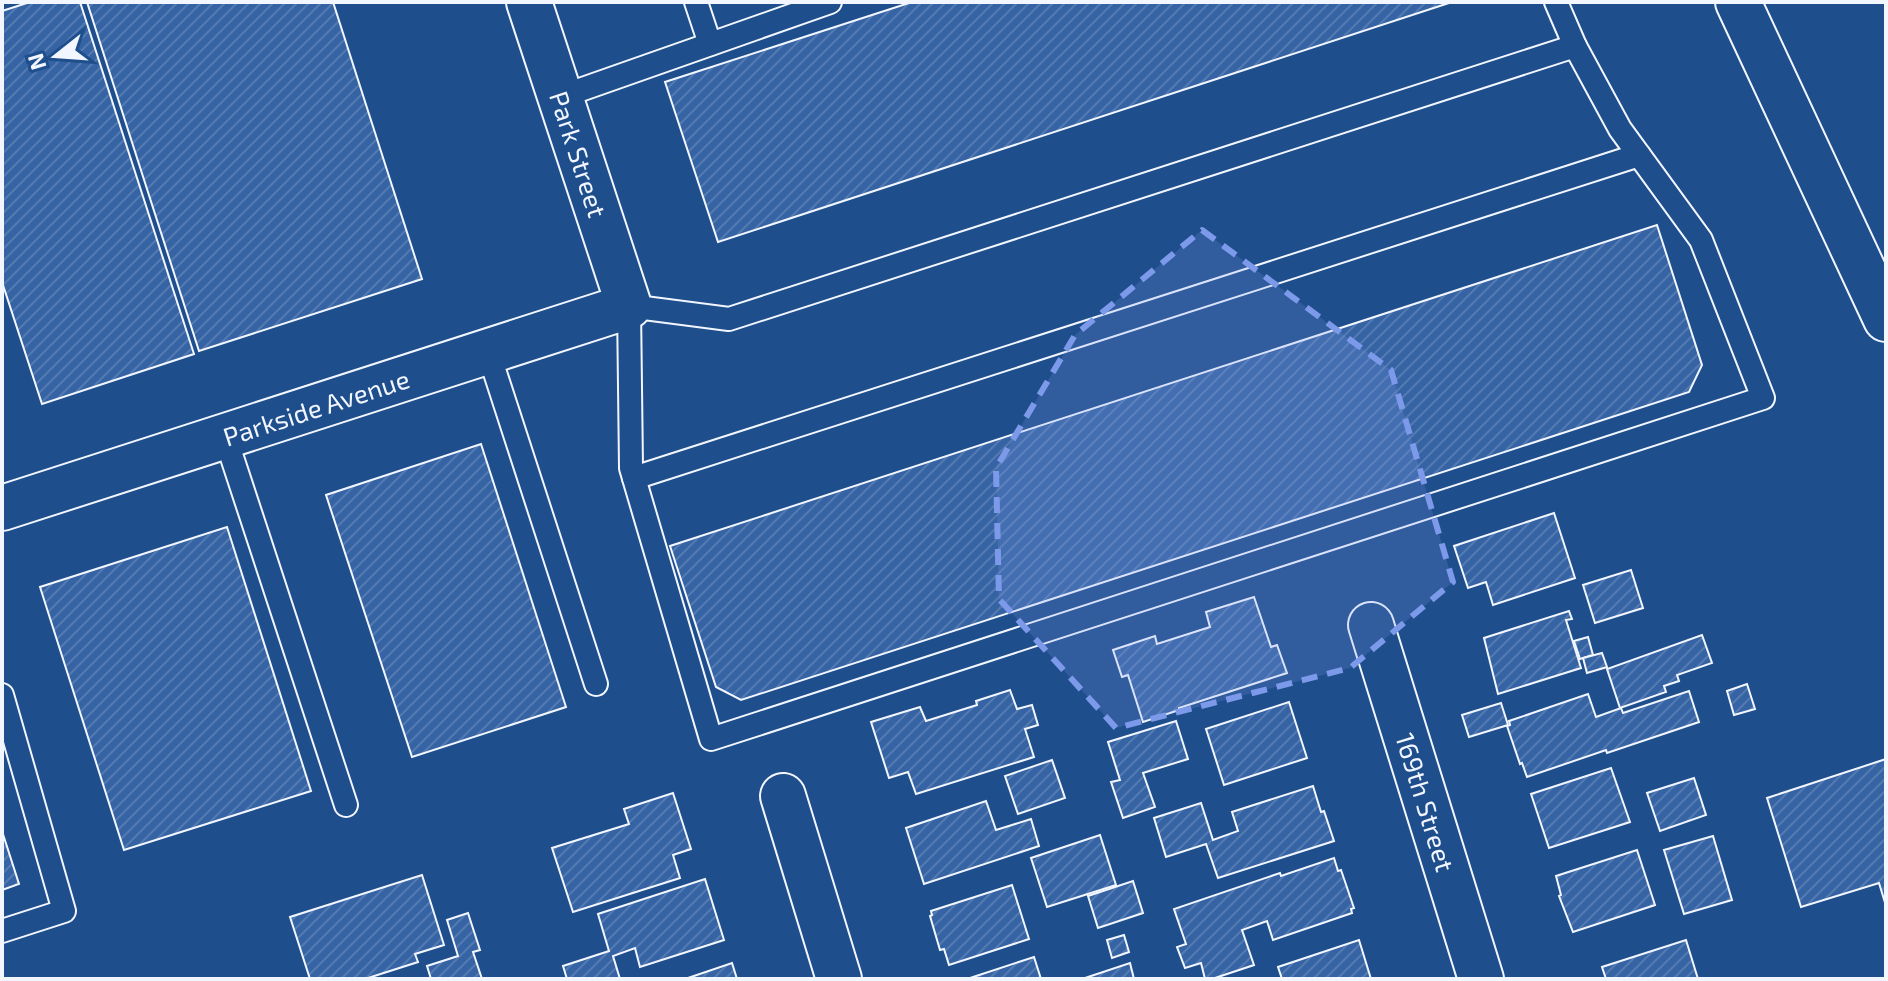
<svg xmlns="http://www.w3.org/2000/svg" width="1888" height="981" font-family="'Exo 2',sans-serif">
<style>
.building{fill:url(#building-hatch);stroke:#f2f6ff;stroke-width:2}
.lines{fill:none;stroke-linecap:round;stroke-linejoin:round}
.service-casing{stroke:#f2f6ff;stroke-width:26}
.minor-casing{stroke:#f2f6ff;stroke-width:48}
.motorway-casing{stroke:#f2f6ff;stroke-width:48}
.service{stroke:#1f4e8c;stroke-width:22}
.minor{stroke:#1f4e8c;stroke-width:44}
.motorway{stroke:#1f4e8c;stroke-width:44}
.marked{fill:#7d9aea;fill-opacity:0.2;stroke:#7d9aea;stroke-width:6;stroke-dasharray:16 10;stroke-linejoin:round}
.labels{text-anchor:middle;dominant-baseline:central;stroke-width:6;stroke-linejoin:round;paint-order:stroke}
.street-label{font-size:26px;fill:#f2f6ff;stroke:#1f4e8c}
</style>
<defs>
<pattern id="building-hatch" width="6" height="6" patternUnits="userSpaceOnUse" patternTransform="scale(2)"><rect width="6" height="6" fill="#3563a3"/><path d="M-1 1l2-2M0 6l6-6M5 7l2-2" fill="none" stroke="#537ab1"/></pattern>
</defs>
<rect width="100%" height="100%" fill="#1f4e8c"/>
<g class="building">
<path d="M30 2H80L194 354 42 404 2 282V11Z"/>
<path d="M87 2H333L422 279 199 351Z"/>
<path d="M912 2H1452L718 242 665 82Z"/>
<path d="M1657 225 1702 365 1689 392 741 700 716 687 670 546Z"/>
<path d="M481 444 566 707 412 757 326 495Z"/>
<path d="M1554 513 1575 578 1493 605 1486 582 1468 588 1454 546Z"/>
<path d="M227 527 311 791 124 850 40 587Z"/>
<path d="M1631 570 1643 608 1595 623 1583 585Z"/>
<path d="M1254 597 1271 647 1277 645 1287 673 1179 708V710L1143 722 1128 675 1122 677 1113 650 1155 636 1157 644 1210 627 1206 612Z"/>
<path d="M1569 611 1572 619 1566 620 1581 668 1498 694 1484 638Z"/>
<path d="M1702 635 1712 663 1677 675 1679 681 1664 686 1666 692 1620 708 1607 669Z"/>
<path d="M1588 637 1593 655 1580 659 1574 641Z"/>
<path d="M1602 653 1607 667 1587 673 1583 658Z"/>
<path d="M1747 684 1755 709 1734 715 1727 691Z"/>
<path d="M1010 690 1017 709 1032 705 1038 725 1025 729 1034 757 916 794 908 772 889 778 871 722 920 707 926 721 977 705 976 701Z"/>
<path d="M1689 691 1699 722 1607 753 1606 750 1527 777 1522 763 1520 764 1507 726 1510 725 1509 721 1588 694 1596 717 1621 708 1623 713Z"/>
<path d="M1289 702 1307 758 1224 785 1206 729Z"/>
<path d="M1501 703 1508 725 1469 737 1462 715Z"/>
<path d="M1176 721 1188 759 1143 773 1155 807 1123 818 1111 782 1120 780 1108 742Z"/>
<path d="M1886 759V906L1879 883 1801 907 1767 798Z"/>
<path d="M1052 760 1065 798 1018 814 1005 776Z"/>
<path d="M1611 768 1630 822 1549 848 1531 794Z"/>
<path d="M1694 778 1706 815 1660 831 1647 793Z"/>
<path d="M1313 786 1321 812 1324 811 1334 841 1218 878 1206 844 1166 857 1154 818 1201 803 1213 840 1238 831 1232 812Z"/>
<path d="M673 793 691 849 673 855 680 878 573 912 552 848 629 824 624 809Z"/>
<path d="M986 801 996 830 1031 819 1039 846 924 884 906 828Z"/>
<path d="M2 831 19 884 2 890Z"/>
<path d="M1100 835 1116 885 1047 907 1031 858Z"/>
<path d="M1713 836 1732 900 1684 914 1664 850Z"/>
<path d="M1637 850 1655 905 1573 932 1559 896 1561 895 1556 876Z"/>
<path d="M1334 858 1338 871 1341 870 1354 908 1351 909 1352 913 1273 940 1267 921 1242 930 1254 965 1212 979H1205L1201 963 1185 968 1177 947 1186 944 1174 909 1280 873 1281 876Z"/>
<path d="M422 875 444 945 415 954 418 962 365 979H310L290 917Z"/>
<path d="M705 879 724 940 640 967 635 948 613 956 620 979H567L563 966 609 951 598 914Z"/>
<path d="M1133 881 1143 913 1098 928 1088 896Z"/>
<path d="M1012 885 1029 939 949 965 944 949 940 950 930 916 932 915 931 911Z"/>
<path d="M468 913 480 950 473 952 482 979H431L427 966 458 956 447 920Z"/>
<path d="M1124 935 1129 952 1112 958 1107 940Z"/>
<path d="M1359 940 1371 979H1282L1278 967Z"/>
<path d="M1686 940 1698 979H1606L1602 967Z"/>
<path d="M1034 957 1041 979H967Z"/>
<path d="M732 963 737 979H685Z"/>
<path d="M1130 963 1134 979H1082Z"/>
</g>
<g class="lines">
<defs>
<g id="service">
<path d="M696 2 710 44"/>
<path d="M1556 2 1575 46"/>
<path d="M1575 46 1620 129 1701 240 1763 398 711 739 631 468 629 306 729 319Z"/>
<path d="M560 97 830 2"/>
<path d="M488 351 596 684"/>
<path d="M225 436 346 805"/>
<path d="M634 478 1639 155"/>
<path d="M2 695 64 911 2 931"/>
</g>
<g id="minor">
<path d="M2 508 629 306 529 2"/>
<path d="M1371 625 1481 979"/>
<path d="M783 796 839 979"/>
</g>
<path id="motorway" d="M1738 2 1886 319"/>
</defs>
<use href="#service" class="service-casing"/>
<use href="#minor" class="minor-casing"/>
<use href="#motorway" class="motorway-casing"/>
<use href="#service" class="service"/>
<use href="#minor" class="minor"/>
<use href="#motorway" class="motorway"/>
</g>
<path class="marked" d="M1202 230 1391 370 1453 582 1350 668 1116 728 999 599 996 468 1075 335Z"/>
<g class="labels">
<g class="street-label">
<text transform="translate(579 154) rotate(72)">Park Street</text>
<text transform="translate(316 407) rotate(-18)">Parkside Avenue</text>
<text transform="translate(1426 802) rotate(73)">169th Street</text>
</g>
</g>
<rect width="1888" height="981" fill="none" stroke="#f2f6ff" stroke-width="8"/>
<g transform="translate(56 56) rotate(253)" stroke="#1f4e8c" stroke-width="6" paint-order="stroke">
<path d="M0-6L14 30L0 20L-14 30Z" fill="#f2f6ff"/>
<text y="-12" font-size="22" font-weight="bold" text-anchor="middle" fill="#f2f6ff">N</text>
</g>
</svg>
